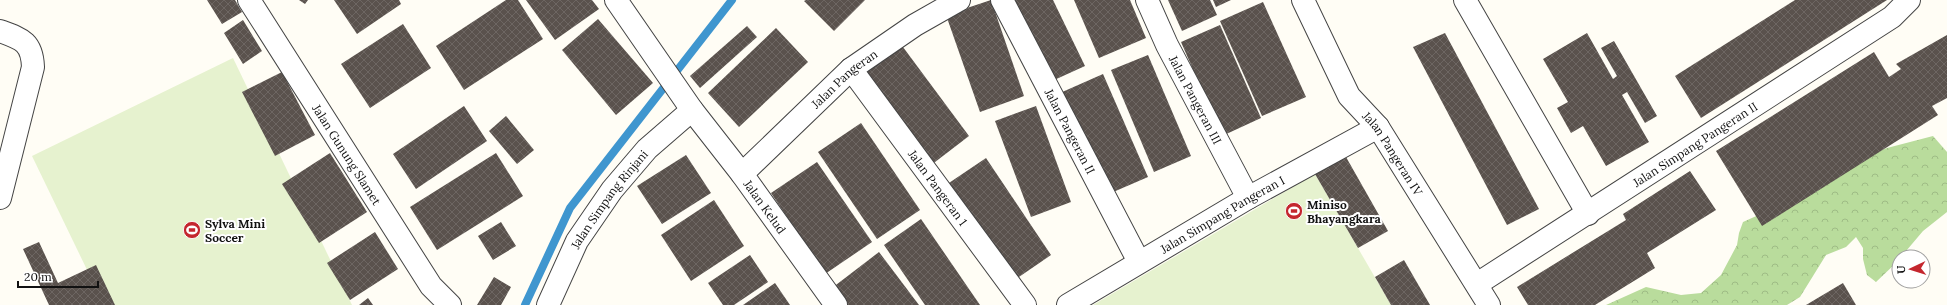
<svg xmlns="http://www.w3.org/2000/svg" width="1947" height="305" font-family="Lora,serif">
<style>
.forest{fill:url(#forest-crowns)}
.pitch{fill:#e6f2cf}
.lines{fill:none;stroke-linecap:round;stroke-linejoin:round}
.stream{stroke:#3f96cf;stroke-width:8}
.building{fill:url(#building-cross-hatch)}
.minor-casing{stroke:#444;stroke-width:24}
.minor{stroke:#fff;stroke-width:22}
.labels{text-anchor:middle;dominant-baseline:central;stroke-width:4;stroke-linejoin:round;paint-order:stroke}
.street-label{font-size:12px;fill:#111;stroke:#fff}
.poi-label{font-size:12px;font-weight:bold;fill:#111;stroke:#fff;text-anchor:start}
</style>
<defs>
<pattern id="forest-crowns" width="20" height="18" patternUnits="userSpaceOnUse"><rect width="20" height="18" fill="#b9dc9c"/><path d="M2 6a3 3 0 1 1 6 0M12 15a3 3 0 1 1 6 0" fill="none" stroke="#9ebc85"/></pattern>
<pattern id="building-cross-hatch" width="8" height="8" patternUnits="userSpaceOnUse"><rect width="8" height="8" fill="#5a524d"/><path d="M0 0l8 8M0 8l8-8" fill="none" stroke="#6d6662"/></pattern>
</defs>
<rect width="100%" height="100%" fill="#fffdf5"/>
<path class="forest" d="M1933 136 1947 152V212L1923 231 1901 257H1899L1896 263 1876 282 1867 275 1863 259V248L1856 237 1846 247 1826 255 1800 297 1787 305H1606L1646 287 1681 295 1701 293 1721 275 1737 245 1739 233 1743 222 1774 208 1856 160 1887 148Z"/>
<g class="pitch">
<path d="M233 58 352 305H104L32 156Z"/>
<path d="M1315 174 1391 305H1093Z"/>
</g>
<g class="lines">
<path class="stream" d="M525 305 570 208 732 0"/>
</g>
<g class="building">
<path d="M207 0H235L242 12 222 24Z"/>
<path d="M299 0H308L305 4Z"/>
<path d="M334 0H399L401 4 357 34Z"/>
<path d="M506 0H518L543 39 464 90 436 46Z"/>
<path d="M526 0H592L599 9 555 40Z"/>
<path d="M806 0H865L834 31 804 1Z"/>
<path d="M991 0 1024 96 980 112 946 15Z"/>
<path d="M1013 0H1053L1085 66 1052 81Z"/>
<path d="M1074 0H1130L1146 38 1099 58Z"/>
<path d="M1168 0H1210L1217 15 1182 31Z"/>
<path d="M1213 0H1231L1216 7Z"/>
<path d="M1795 0H1887L1701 118 1675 76Z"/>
<path d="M1263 2 1306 97 1262 116 1220 21Z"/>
<path d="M598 19 653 83 616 115 562 50Z"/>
<path d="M243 20 262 51 243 64 224 33Z"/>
<path d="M403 24 431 68 370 108 341 64Z"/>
<path d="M1220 25 1261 118 1222 136 1181 42Z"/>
<path d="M747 26 757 37 700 88 690 76Z"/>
<path d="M776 28 808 62 739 127 708 93Z"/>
<path d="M1445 33 1539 209 1507 225 1413 47Z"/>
<path d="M1587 33 1613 79 1617 76 1601 48 1614 41 1657 116 1645 123 1627 92 1622 95 1649 142 1606 166 1583 126 1571 133 1557 108 1568 102 1543 59Z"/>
<path d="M1947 35V98L1932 106 1938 115 1762 226 1716 151 1874 52 1889 77 1901 69 1896 64Z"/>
<path d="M900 43 969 136 922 172 852 79Z"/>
<path d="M1148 55 1191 156 1154 172 1111 70Z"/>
<path d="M282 72 315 135 275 156 242 92Z"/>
<path d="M1103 74 1148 177 1104 196 1060 93Z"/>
<path d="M464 106 487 141 416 189 393 154Z"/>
<path d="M1036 106 1071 202 1031 217 995 121Z"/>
<path d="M506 116 534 150 517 164 489 131Z"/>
<path d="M861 123 920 210 877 239 818 152Z"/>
<path d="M330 153 367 212 319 243 282 184Z"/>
<path d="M496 153 523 196 437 250 410 207Z"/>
<path d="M686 155 711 193 662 224 637 186Z"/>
<path d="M1346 157 1388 231 1358 248 1315 174Z"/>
<path d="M986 158 1051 255 1006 286 940 189Z"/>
<path d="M817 162 872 242 825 274 771 193Z"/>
<path d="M1690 171 1716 210 1647 253 1655 268 1595 305H1528L1517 287 1626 220 1623 214Z"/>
<path d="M714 200 744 246 691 281 661 235Z"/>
<path d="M921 219 980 305H925L884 245Z"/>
<path d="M501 222 516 246 493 260 478 236Z"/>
<path d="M375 232 398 269 350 300 327 263Z"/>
<path d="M39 242 58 283 96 265 115 305H49L23 249Z"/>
<path d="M879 252 919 305H844L832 288Z"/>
<path d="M750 255 768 282 734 305H723L708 283Z"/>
<path d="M1404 260 1430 305H1391L1375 277Z"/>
<path d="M494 277 511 287 501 305H477Z"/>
<path d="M775 283 790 305H743Z"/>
<path d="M1843 283 1856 305H1806Z"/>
<path d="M368 298 373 305H359Z"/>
</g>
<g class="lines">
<defs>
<g id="minor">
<path id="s1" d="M249 0 431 286 450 305"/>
<path id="s2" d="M616 0 692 110 742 174 836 305"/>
<path id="s3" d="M1002 0 1139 262"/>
<path id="s4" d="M1147 0 1167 45 1248 198"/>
<path id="s5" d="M1303 0 1349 96 1378 127 1489 305"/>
<path d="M1465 0 1588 214"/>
<path d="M0 31C22 39 32 42 33 67L0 198"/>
<path id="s6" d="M851 69 1025 305"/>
<path id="s7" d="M742 174 851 69 915 25 959 0"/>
<path id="s8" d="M1477 284 1892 17 1909 0"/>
<path id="s9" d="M548 305 577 241 612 190 647 149 692 110"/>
<path id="s10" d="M1068 305 1248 198 1378 127"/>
</g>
</defs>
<use href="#minor" class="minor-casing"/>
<use href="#minor" class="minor"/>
</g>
<defs>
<symbol id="stadium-disc" viewBox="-11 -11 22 22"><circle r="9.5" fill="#c4262e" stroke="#fff"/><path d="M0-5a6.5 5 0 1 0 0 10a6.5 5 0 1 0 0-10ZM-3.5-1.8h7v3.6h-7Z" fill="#fff"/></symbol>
</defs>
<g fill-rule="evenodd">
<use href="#stadium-disc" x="1284" y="201" width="20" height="20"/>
<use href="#stadium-disc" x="182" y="220" width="20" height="20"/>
</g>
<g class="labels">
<g class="street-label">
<text stroke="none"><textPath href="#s7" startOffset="140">Jalan Pangeran</textPath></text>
<text stroke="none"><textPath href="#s4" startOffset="111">Jalan Pangeran III</textPath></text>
<text stroke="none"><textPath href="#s3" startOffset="148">Jalan Pangeran II</textPath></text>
<text stroke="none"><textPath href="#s8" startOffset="259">Jalan Simpang Pangeran II</textPath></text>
<text stroke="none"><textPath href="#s5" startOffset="179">Jalan Pangeran IV</textPath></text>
<text stroke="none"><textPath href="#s1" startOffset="183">Jalan Gunung Slamet</textPath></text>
<text stroke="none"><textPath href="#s6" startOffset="147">Jalan Pangeran 1</textPath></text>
<text stroke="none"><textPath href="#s9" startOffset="123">Jalan Simpang Rinjani</textPath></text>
<text stroke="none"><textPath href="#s2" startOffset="255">Jalan Kelud</textPath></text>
<text stroke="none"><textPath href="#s10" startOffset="179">Jalan Simpang Pangeran I</textPath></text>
</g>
<g class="poi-label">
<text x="1307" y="204">Miniso<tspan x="1307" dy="14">Bhayangkara</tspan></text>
<text x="205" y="223">Sylva Mini<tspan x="205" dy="14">Soccer</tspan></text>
</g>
</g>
<g transform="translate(1911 269) rotate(266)"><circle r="19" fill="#ffffff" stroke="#a0a0a0"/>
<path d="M0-3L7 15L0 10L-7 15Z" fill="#c4262e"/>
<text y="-6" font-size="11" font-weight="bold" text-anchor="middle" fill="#111111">U</text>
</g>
<path d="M18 281v6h80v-6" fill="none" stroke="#111111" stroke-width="2"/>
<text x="24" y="281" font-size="12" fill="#111111" stroke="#ffffff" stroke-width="3" paint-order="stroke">20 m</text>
</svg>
